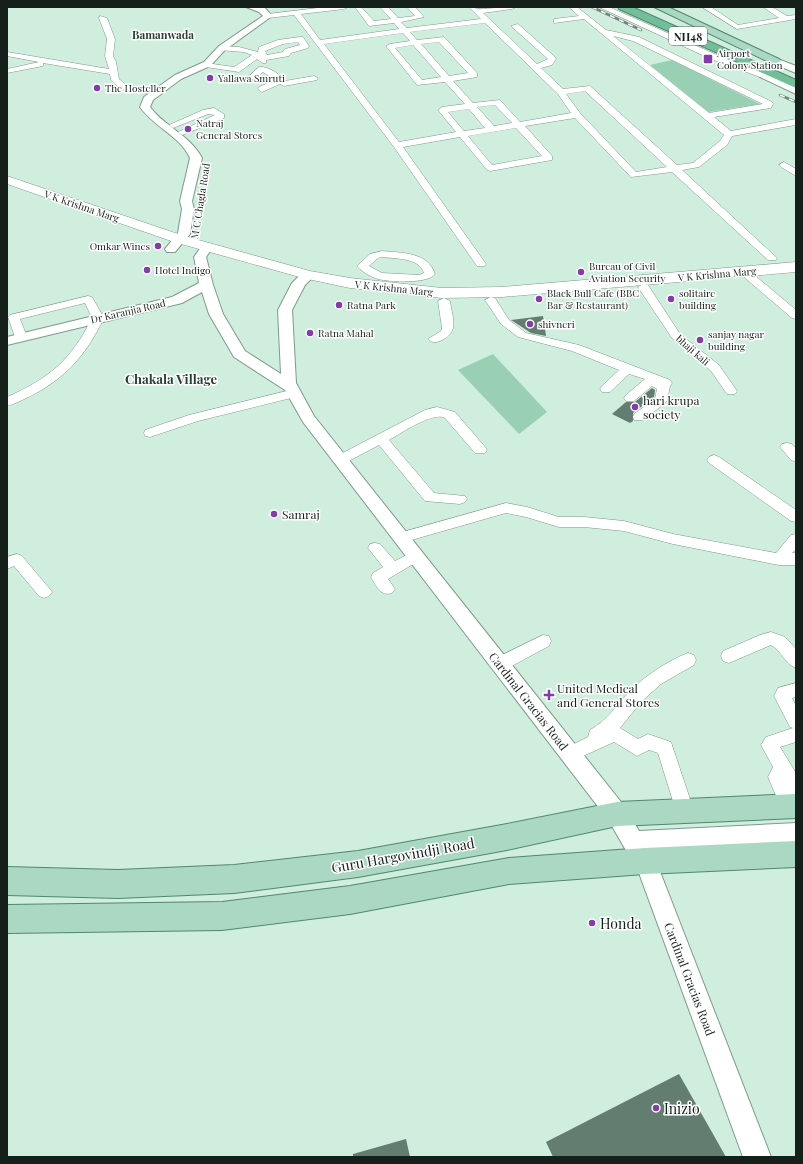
<svg xmlns="http://www.w3.org/2000/svg" width="803" height="1164" font-family="'Playfair Display',serif">
<style>
.green{fill:#99d0b3}
.building{fill:#637e70}
.lines{fill:none;stroke-linecap:round;stroke-linejoin:round}
.minor-casing{stroke:#7e9a8b;stroke-width:1}
.tertiary-casing{stroke:#7e9a8b;stroke-width:2}
.secondary-casing{stroke:#7e9a8b;stroke-width:1}
.primary-casing{stroke:#51876d;stroke-width:2}
.motorway-casing{stroke:#51876d;stroke-width:2}
.minor{fill:#fff;fill-rule:evenodd}
.tertiary{fill:#fff;fill-rule:evenodd}
.secondary{fill:#fff;fill-rule:evenodd}
.primary{fill:#aad8c2;fill-rule:evenodd}
.motorway{fill:#71be99;fill-rule:evenodd}
.rail-casing{stroke:#71867a;stroke-width:2.5}
.rail{stroke:#fff;stroke-width:1.5;stroke-dasharray:5;stroke-linecap:butt}
.poi-dot{fill:#863bad;stroke:#fff;stroke-width:1.5}
.labels{text-anchor:middle;dominant-baseline:central;stroke-width:3;stroke-linejoin:round;paint-order:stroke}
.far-poi-label{font-size:10px;fill:#15201a;stroke:#fff;text-anchor:start}
.far-street-label{font-size:10px;fill:#15201a;stroke:#fff}
.far-neighbourhood-label{font-size:11px;font-weight:bold;fill:#264033;stroke:#fff}
.shield{fill:#fff;stroke:#5b635f;stroke-width:1}
.shield-label{font-size:11px;font-weight:bold;fill:#15201a}
.poi-label{font-size:12px;fill:#15201a;stroke:#fff;text-anchor:start}
.street-label{font-size:12px;fill:#15201a;stroke:#fff}
.neighbourhood-label{font-size:13px;font-weight:bold;fill:#264033;stroke:#fff}
.near-street-label{font-size:14px;fill:#15201a;stroke:#fff}
.near-poi-label{font-size:14px;fill:#15201a;stroke:#fff;text-anchor:start}
</style>
<rect width="100%" height="100%" fill="#cfeedd"/>
<g class="green">
<path d="M672 60 760 104 708 112 650 65Z"/>
<path d="M493 354 547 412 519 434 458 370Z"/>
</g>
<g class="building">
<path d="M543 316 546 336 531 333 511 320Z"/>
<path d="M652 388 655 390 654 397 633 413V421L630 423 612 414 626 402H635Z"/>
<path d="M679 1074 726 1157H553L546 1142Z"/>
<path d="M406 1139 410 1157H353V1154Z"/>
</g>
<g class="lines">
<defs>
<g id="minor">
<path d="M326 7H348L344 9 301 14 320 40 399 29 394 23 369 26 355 7H361L374 21 391 19 380 7H388L398 18 415 16 407 7H415L424 17 401 22 407 28 481 19 469 7 479 9 516 7 512 9 483 13 537 64 548 59 511 26 518 24 555 57 556 59 552 65 541 68 563 89 590 86 677 165 693 163 720 141 724 135 584 19 554 23V19L579 16 569 7H577L606 30 639 37 772 102 773 104 771 108 714 117 731 131 796 119V125L732 136 727 145 699 167 682 170 777 258 776 260H768L672 172 631 177 575 118 525 126 552 156V160L490 171 487 170 460 137 403 147 486 264 485 266H477L394 147 294 15 268 18 264 16 268 14ZM485 23 558 94 571 113 520 122 500 100 473 103 453 81 477 77V73L444 37 417 40 410 32ZM403 33 410 41 390 44 386 46 417 85 445 82 465 104 442 107 438 110 456 132 399 142 324 44ZM613 36 633 41 763 104 709 113ZM439 42 468 73 449 76 421 44ZM413 45 441 77 422 80 395 48ZM585 91 667 167 636 172 580 113 566 94ZM495 105 512 123 494 126 477 107ZM469 109 485 128 464 131 448 112ZM516 128 542 156 492 165 468 136Z"/>
<path d="M599 7H609L717 55 767 75 760 77 711 59Z"/>
<path d="M702 7H711L738 25 779 18 763 7H772L787 16 796 15V19L737 29Z"/>
<path d="M100 16 107 18 115 39 113 56 116 62 119 79 126 85 160 91V95L120 89 111 80 110 74 43 63V66L7 73V69L39 62 7 56V52L109 69 105 56 107 39 99 18Z"/>
<path d="M300 37H303L309 46 308 48 291 53 289 56 266 60V63H263L257 59 239 72 206 67 202 65 206 63 234 67 252 55 244 52 219 50V46L239 47 258 52 259 47 278 40ZM298 42 300 45 285 49 283 52 267 55 265 51 283 44Z"/>
<path d="M259 67C268 66 280 74 285 81L314 76 318 78 317 80 284 86 280 84 262 92 258 89 259 87 275 80 263 72 249 82 245 80Z"/>
<path d="M214 108 224 114V118L185 134 182 135 178 132 215 115 208 114 173 128 169 125 203 110Z"/>
<path d="M784 162 796 169V176L781 167 779 165Z"/>
<path d="M382 251C402 253 428 252 435 274 428 284 390 282 378 279 371 277 361 271 357 266L370 254ZM382 257C395 259 419 257 424 273L419 275 382 273 369 266 378 258Z"/>
<path d="M749 273 753 274 796 310V319L792 318 745 278 744 276Z"/>
<path d="M644 284 648 285 680 334 719 365 737 391 735 394H727L711 371 672 338 638 287Z"/>
<path d="M88 296 92 297 104 318C87 352 71 373 38 392 28 397 18 403 7 406V397C50 378 71 360 92 318L85 303 20 319 27 337 21 341 15 337 8 317 10 315Z"/>
<path d="M491 297 495 298 509 320 526 333 579 345 670 380 672 383 670 386 667 401 644 420H634L633 417 634 414 655 399 657 389 652 386 634 401H626L624 398 626 395 645 379 629 374 610 392H602L600 389 602 386 619 370 572 351 518 337 501 324 485 300Z"/>
<path d="M444 298 450 301C452 318 460 331 442 340 438 342 435 343 430 341L428 339 441 331 442 328 438 301Z"/>
<path d="M295 389 299 390 301 393 299 396 198 421 150 437 145 436 144 433 145 430 189 415Z"/>
<path d="M437 407 455 412 485 447 487 450 485 453H475L445 418C434 411 401 433 389 440L434 493 465 496 467 499 465 502 460 504 425 501 379 445 345 463H335L333 460 335 457 425 410Z"/>
<path d="M787 443 792 444 796 449V462L791 460 780 447 782 444Z"/>
<path d="M714 455 719 457 796 510V522L791 521 709 463 707 460 709 457Z"/>
<path d="M506 503 527 507 559 517H584L624 521 673 534 776 553 791 535 796 534V549L792 553H796V565H779L738 557 673 544 624 531 584 527H559L526 517 506 513 401 543 396 542 394 538 396 534Z"/>
<path d="M375 543 380 544 395 561 415 551 420 552 422 556 420 560 388 579 395 589 392 593C381 597 376 586 371 577L373 573 383 567 368 548 370 544Z"/>
<path d="M17 554 22 556 49 588 52 592 49 596 44 598 39 596 14 566 7 569V557Z"/>
<path d="M771 632 785 637 796 649V668C785 664 781 650 771 645L729 663 723 661 721 656 723 651 760 635Z"/>
<path d="M543 635 549 636 551 641 549 646 506 669 500 671 494 669 492 664 494 659Z"/>
<path d="M688 653 694 655 696 660 694 665 661 684 642 701 620 728 638 739 648 734 671 742 694 811 691 817 685 819 679 817 676 811 658 753 649 750 637 756 614 742 570 762 564 759 561 754 564 749 588 737 590 730C609 719 615 707 629 692 645 676 667 661 688 653Z"/>
<path d="M796 683V697L792 698 796 706V742L780 747 796 773V798L794 797 796 810 789 814 783 812 768 777 773 767 761 745 766 737 793 728 790 727 774 696 778 688Z"/>
</g>
<g id="tertiary">
<path d="M246 7 265 8 272 16 225 50 210 66 181 79 153 100 150 107C165 127 190 135 202 158L192 201 194 209 190 234 175 252H167L165 249 178 233 182 209 180 201 190 158C180 136 154 127 140 107L144 97 175 75 204 62 219 46 263 16 259 12Z"/>
<path d="M775 58 796 66V73L772 63 770 61Z"/>
<path d="M754 63 757 64 766 73 796 87V94L760 77 749 66Z"/>
<path d="M207 243 213 247 206 257 213 285 223 314 245 351 281 374 278 310 292 283 303 272H313L315 275 305 285 292 310 296 383 314 416 625 807 639 831 796 823V843L652 851 771 1157H743L639 873 609 821 303 422 285 390 234 357 209 314 202 292 182 303 7 345V337L172 297 199 283 194 257 203 244Z"/>
</g>
<path id="secondary" d="M7 176 184 236 310 271 350 278 442 288 502 287 796 262V272L502 297 442 298 350 288 303 278 174 242 7 184Z"/>
<g id="primary">
<path d="M654 7H668L779 59 781 61 775 65 771 63Z"/>
<path d="M796 794V818L617 826 507 850 358 877 234 893 118 898 7 895V867L118 870 234 865 358 851 507 824 617 802Z"/>
<path d="M796 841V867L645 874 509 884 350 914 222 930 7 933V905L222 902 350 886 509 858 645 848Z"/>
</g>
<path id="motorway" d="M618 7H632L796 80V88L619 9Z"/>
</defs>
<use href="#minor" class="minor-casing"/>
<use href="#tertiary" class="tertiary-casing"/>
<use href="#secondary" class="secondary-casing"/>
<use href="#primary" class="primary-casing"/>
<use href="#motorway" class="motorway-casing"/>
<use href="#minor" class="minor"/>
<use href="#tertiary" class="tertiary"/>
<use href="#secondary" class="secondary"/>
<use href="#primary" class="primary"/>
<use href="#motorway" class="motorway"/>
<defs>
<g id="rail">
<path d="M592 7 641 30"/>
<path d="M780 95 796 102"/>
</g>
</defs>
<use href="#rail" class="rail-casing"/>
<use href="#rail" class="rail"/>
</g>
<g class="poi-dot">
<rect x="703" y="54" width="10" height="10" rx="2"/>
<circle cx="210" cy="78" r="4"/>
<circle cx="97" cy="88" r="4"/>
<circle cx="188" cy="129" r="4"/>
<circle cx="158" cy="246" r="4"/>
<circle cx="147" cy="270" r="4"/>
<circle cx="581" cy="272" r="4"/>
<circle cx="539" cy="299" r="4"/>
<circle cx="671" cy="299" r="4"/>
<circle cx="339" cy="305" r="4"/>
<circle cx="530" cy="324" r="4"/>
<circle cx="310" cy="333" r="4"/>
<circle cx="700" cy="340" r="4"/>
<circle cx="635" cy="407" r="4"/>
<circle cx="274" cy="514" r="4"/>
<path d="M547 689h4v4h4v4h-4v4h-4v-4h-4v-4h4z"/>
<circle cx="592" cy="923" r="4"/>
<circle cx="656" cy="1108" r="4"/>
</g>
<g class="labels">
<g class="far-poi-label">
<text x="717" y="53">Airport<tspan x="717" dy="12">Colony Station</tspan></text>
<text x="218" y="78">Yallawa Smruti</text>
<text x="105" y="88">The Hosteller</text>
<text x="196" y="123">Natraj<tspan x="196" dy="12">General Stores</tspan></text>
<text x="150" y="246" text-anchor="end">Omkar Wines</text>
<text x="589" y="266">Bureau of Civil<tspan x="589" dy="12">Aviation Security</tspan></text>
<text x="155" y="270">Hotel Indigo</text>
<text x="547" y="293">Black Bull Cafe (BBC<tspan x="547" dy="12">Bar &amp; Restaurant)</tspan></text>
<text x="679" y="293">solitaire<tspan x="679" dy="12">building</tspan></text>
<text x="347" y="305">Ratna Park</text>
<text x="538" y="324">shivneri</text>
<text x="318" y="333">Ratna Mahal</text>
<text x="708" y="334">sanjay nagar<tspan x="708" dy="12">building</tspan></text>
</g>
<g class="far-street-label">
<text transform="translate(200 201) rotate(-81)">M C Chagla Road</text>
<text transform="translate(82 206) rotate(19)">V K Krishna Marg</text>
<text transform="translate(717 274) rotate(-5)">V K Krishna Marg</text>
<text transform="translate(394 288) rotate(6)">V K Krishna Marg</text>
<text transform="translate(128 311) rotate(-13)">Dr Karanjia Road</text>
<text transform="translate(693 350) rotate(41)">bhaji kali</text>
</g>
<g class="far-neighbourhood-label">
<text x="163" y="34">Bamanwada</text>
</g>
<rect class="shield" x="669" y="27" width="38" height="18" rx="3"/>
<g class="shield-label">
<text x="688" y="36">NH48</text>
</g>
<g class="poi-label">
<text x="643" y="400">hari krupa<tspan x="643" dy="14">society</tspan></text>
<text x="282" y="514">Samraj</text>
<text x="557" y="688">United Medical<tspan x="557" dy="14">and General Stores</tspan></text>
</g>
<g class="street-label">
<text transform="translate(529 701) rotate(52)">Cardinal Gracias Road</text>
<text transform="translate(690 979) rotate(69)">Cardinal Gracias Road</text>
</g>
<g class="neighbourhood-label">
<text x="171" y="378">Chakala Village</text>
</g>
<g class="near-street-label">
<text transform="translate(403 855) rotate(-10)">Guru Hargovindji Road</text>
</g>
<g class="near-poi-label">
<text x="600" y="923">Honda</text>
<text x="664" y="1108">Inizio</text>
</g>
</g>
<rect width="803" height="1164" fill="none" stroke="#15201a" stroke-width="16"/>
</svg>
